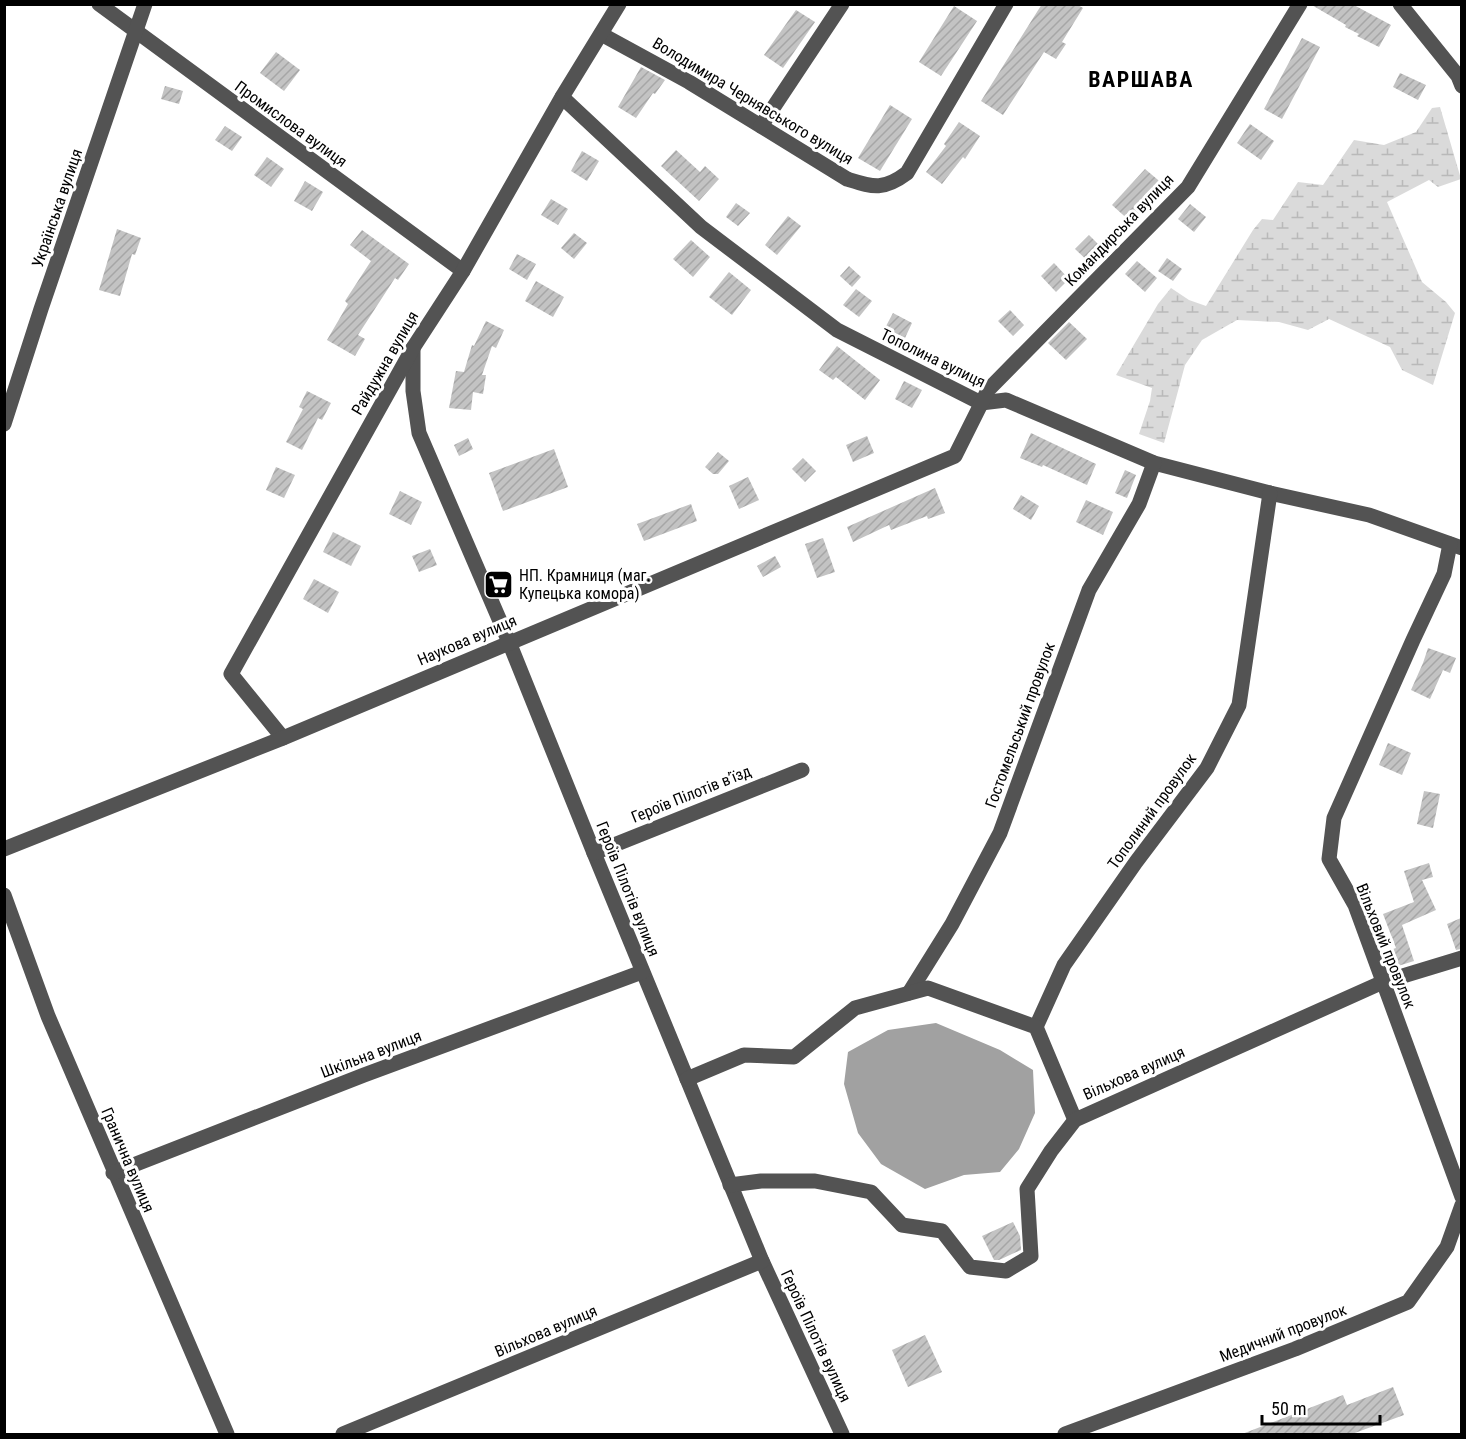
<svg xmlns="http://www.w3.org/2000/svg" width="1466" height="1439" font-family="'Roboto Condensed',sans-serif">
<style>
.wetland{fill:url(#wetland-marsh)}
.water{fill:#a1a1a1}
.building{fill:url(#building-hatch)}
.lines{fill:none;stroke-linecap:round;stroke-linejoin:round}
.minor{stroke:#535353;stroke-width:15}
.labels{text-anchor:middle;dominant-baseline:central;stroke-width:6;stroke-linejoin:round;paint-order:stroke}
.street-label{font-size:16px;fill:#000;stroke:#fff}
.poi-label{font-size:16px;fill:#000;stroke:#fff;text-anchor:start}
.district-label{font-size:22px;font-weight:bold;letter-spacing:1.5px;fill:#000;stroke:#fff}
</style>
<defs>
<pattern id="wetland-marsh" width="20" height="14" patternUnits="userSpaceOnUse" patternTransform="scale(1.5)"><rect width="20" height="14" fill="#dadada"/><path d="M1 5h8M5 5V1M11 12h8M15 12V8" fill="none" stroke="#b9b9b9"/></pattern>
<pattern id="building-hatch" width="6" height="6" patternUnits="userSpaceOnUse" patternTransform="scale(1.5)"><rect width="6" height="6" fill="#c3c3c3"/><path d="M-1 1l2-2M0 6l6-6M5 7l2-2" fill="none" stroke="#a6a6a6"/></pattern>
</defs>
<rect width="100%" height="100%" fill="#fff"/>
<path class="wetland" d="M1440 107 1461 179 1438 187 1429 180 1387 202 1422 282 1446 302 1455 313 1433 385 1402 370 1390 347 1329 319 1308 330 1279 322 1237 320 1202 340 1185 365 1164 443 1139 434 1150 401 1152 388 1116 375 1158 304 1171 288 1189 300 1206 306 1253 230 1262 219 1273 220 1298 182 1323 185 1354 140 1384 145 1416 132 1432 108Z"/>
<path class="water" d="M936 1023 1000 1050 1033 1070 1035 1113 1019 1149 1000 1172 964 1175 925 1189 881 1164 858 1133 844 1084 848 1052 888 1030Z"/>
<g class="building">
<path d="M1042 4H1076L1083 8 1062 42 1066 44 1056 59 1044 52 1003 115 981 101Z"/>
<path d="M1310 4H1352L1391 25 1379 47 1357 36 1359 34 1345 27 1346 25Z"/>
<path d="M954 6 977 21 941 76 919 62Z"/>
<path d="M796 10 815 22 783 68 764 55Z"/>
<path d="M1302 38 1320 47 1282 119 1264 109Z"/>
<path d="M276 52 300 70 284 91 260 73Z"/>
<path d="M641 67 665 80 655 94 653 93 636 118 618 107Z"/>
<path d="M1400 73 1426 85 1418 100 1393 87Z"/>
<path d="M165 86 183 91 179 104 161 99Z"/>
<path d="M890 105 912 119 880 171 858 158Z"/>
<path d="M959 122 980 136 965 159 963 157 942 184 926 172 946 146 944 144Z"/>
<path d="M1250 124 1274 141 1261 160 1237 143Z"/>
<path d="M225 126 242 137 232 151 215 140Z"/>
<path d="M676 150 700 172 705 166 719 179 699 201 661 166Z"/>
<path d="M582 151 599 161 587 181 571 171Z"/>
<path d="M267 157 284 169 271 187 254 175Z"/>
<path d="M1145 169 1164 185 1132 223 1112 205Z"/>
<path d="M305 181 323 192 312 211 294 201Z"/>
<path d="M551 199 568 209 558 225 541 215Z"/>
<path d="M736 203 750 213 738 226 726 217Z"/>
<path d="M1190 204 1206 217 1194 232 1178 219Z"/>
<path d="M788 216 801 226 777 255 765 245Z"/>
<path d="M117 229 141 238 135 255 132 254 120 296 99 290Z"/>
<path d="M362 230 409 264 398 280 395 278 358 335 365 339 355 356 327 340 348 304 345 301 371 261 350 245Z"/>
<path d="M574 233 587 243 574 259 561 248Z"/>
<path d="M1089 235 1103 249 1090 263 1075 249Z"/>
<path d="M691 240 710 257 693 277 673 259Z"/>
<path d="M517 254 536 264 527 280 509 269Z"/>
<path d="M1167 258 1182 269 1173 281 1158 271Z"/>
<path d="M1137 261 1157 278 1145 292 1125 274Z"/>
<path d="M1054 263 1069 279 1056 292 1041 276Z"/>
<path d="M849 266 861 277 852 287 840 276Z"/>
<path d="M729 272 751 290 732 315 709 297Z"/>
<path d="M536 281 564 297 553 317 525 301Z"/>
<path d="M856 289 872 301 859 317 843 305Z"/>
<path d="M1010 310 1024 325 1013 336 998 321Z"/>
<path d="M893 313 912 323 905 338 885 328Z"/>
<path d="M486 321 504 330 496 348 492 346 482 375H486L483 394 473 392 471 410 449 408 456 371 464 372 472 345 474 346Z"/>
<path d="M1069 322 1087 339 1066 360 1048 343Z"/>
<path d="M837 346 880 380 865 400 836 377 833 380 819 370Z"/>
<path d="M904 381 922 390 912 408 895 399Z"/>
<path d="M307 391 331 403 322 420 318 418 302 450 286 442 303 409 299 407Z"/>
<path d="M1031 433 1096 464 1087 485 1043 465 1042 467 1020 458Z"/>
<path d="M867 436 874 453 853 462 846 445Z"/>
<path d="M468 438 473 449 459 456 454 445Z"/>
<path d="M554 449 568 487 503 511 489 473Z"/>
<path d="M718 452 729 461 718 474H713L705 467Z"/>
<path d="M803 458 816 471 805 482 792 469Z"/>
<path d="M276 467 295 475 284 498 266 490Z"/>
<path d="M1125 470 1136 475 1127 498 1115 493Z"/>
<path d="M748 477 759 500 739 509 729 486Z"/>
<path d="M935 488 945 513 928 519 927 516 891 530 889 525 853 542 847 527Z"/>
<path d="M400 491 422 502 411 525 389 514Z"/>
<path d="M1021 495 1039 506 1031 520 1013 509Z"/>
<path d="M1086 500 1113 512 1103 535 1076 522Z"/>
<path d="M691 504 697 521 644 541 637 524Z"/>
<path d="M333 532 361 546 351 566 323 552Z"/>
<path d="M823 538 835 572 817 578 805 544Z"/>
<path d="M430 549 437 565 419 572 412 556Z"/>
<path d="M775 556 781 567 763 577 757 566Z"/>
<path d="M314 579 339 592 328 613 303 599Z"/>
<path d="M1428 648 1456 658 1450 673 1443 670 1430 699 1411 690 1423 663Z"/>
<path d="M1388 743 1411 753 1402 775 1379 765Z"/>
<path d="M1424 791 1440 794 1433 828 1417 824Z"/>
<path d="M1429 863 1433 877 1422 880 1436 910 1402 925 1414 961 1398 966 1393 949 1396 948 1383 914 1414 902 1404 871Z"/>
<path d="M1461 918V949L1456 950 1447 924Z"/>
<path d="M1013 1222 1020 1236 1021 1250 999 1260H994L982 1236Z"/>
<path d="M925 1335 942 1372 908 1387 892 1350Z"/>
<path d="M1393 1387 1404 1415 1352 1434H1242L1343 1395 1347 1405Z"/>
</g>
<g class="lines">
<g class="minor">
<path d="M99 4 463 271"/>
<path d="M1400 4 1458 76 1462 86"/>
<path d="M601 34 689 82 847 179C873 187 883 191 907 173L1006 4"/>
<path d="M562 97 701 227 837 330 981 403 1006 400 1154 463 1270 493 1369 515 1462 548"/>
<path d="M761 126 842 4"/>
<path d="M413 348V391L419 433 509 642 594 853 762 1261 842 1434"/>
<path d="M4 424 41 309 145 4"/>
<path d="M1450 544 1444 574 1413 640 1334 818 1329 859 1355 905 1462 1197"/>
<path d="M283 738 231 674 413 348 463 271 562 97 619 4"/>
<path d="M4 849 283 738 955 456 988 390 1188 187 1300 4"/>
<path d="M594 853 802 770"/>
<path d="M4 895 48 1016 227 1434"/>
<path d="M909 993 952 924 1000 833 1089 590 1139 504 1154 463"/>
<path d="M1036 1027 1064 965 1136 862 1207 768 1239 705 1270 493"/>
<path d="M687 1079 744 1055 794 1057 855 1008 928 988 1036 1027 1075 1120"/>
<path d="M113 1173 364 1075 642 972"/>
<path d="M730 1185 761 1181H815L871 1192 902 1225 942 1231 970 1267 1006 1271 1031 1256 1027 1189 1051 1151 1075 1120 1383 982 1462 958"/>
<path d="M343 1434 762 1261"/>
<path d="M1065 1434 1295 1349 1408 1302 1447 1247 1462 1205"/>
</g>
</g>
<defs>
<symbol id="supermarket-square" viewBox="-11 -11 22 22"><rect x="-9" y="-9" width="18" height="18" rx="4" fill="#000" stroke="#fff"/><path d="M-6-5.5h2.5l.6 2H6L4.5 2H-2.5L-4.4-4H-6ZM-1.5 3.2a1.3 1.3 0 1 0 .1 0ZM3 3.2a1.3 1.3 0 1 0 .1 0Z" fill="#fff"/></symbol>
</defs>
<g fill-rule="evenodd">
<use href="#supermarket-square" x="482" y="568" width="33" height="33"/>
</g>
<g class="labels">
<g class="street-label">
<text transform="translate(753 101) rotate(31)">Володимира Чернявського вулиця</text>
<text transform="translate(291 124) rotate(36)">Промислова вулиця</text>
<text transform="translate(57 208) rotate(-71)">Українська вулиця</text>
<text transform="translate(1119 230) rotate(-46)">Командирська вулиця</text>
<text transform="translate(933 358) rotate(26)">Тополина вулиця</text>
<text transform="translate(385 363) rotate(-60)">Райдужна вулиця</text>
<text transform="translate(467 640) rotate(-23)">Наукова вулиця</text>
<text transform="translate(1020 725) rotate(-70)">Гостомельський провулок</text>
<text transform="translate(691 794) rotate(-22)">Героїв Пілотів в’їзд</text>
<text transform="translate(1152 811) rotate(-54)">Тополиний провулок</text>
<text transform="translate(628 889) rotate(68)">Героїв Пілотів вулиця</text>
<text transform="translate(1386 946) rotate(68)">Вільховий провулок</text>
<text transform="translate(371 1054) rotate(-21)">Шкільна вулиця</text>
<text transform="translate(1134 1073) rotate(-24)">Вільхова вулиця</text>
<text transform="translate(128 1160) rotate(67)">Гранична вулиця</text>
<text transform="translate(546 1331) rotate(-23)">Вільхова вулиця</text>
<text transform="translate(1283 1333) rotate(-21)">Медичний провулок</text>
<text transform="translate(816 1336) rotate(65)">Героїв Пілотів вулиця</text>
</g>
<g class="poi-label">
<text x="519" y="575">НП. Крамниця (маг.<tspan x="519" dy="18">Купецька комора)</tspan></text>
</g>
<g class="district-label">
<text x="1141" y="79">ВАРШАВА</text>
</g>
</g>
<rect width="1466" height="1439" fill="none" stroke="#000000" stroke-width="12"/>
<path d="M1262 1415v9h118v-9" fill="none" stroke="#000000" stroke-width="3"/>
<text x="1271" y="1415" font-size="18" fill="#000000" stroke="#ffffff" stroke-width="4.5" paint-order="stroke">50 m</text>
</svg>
